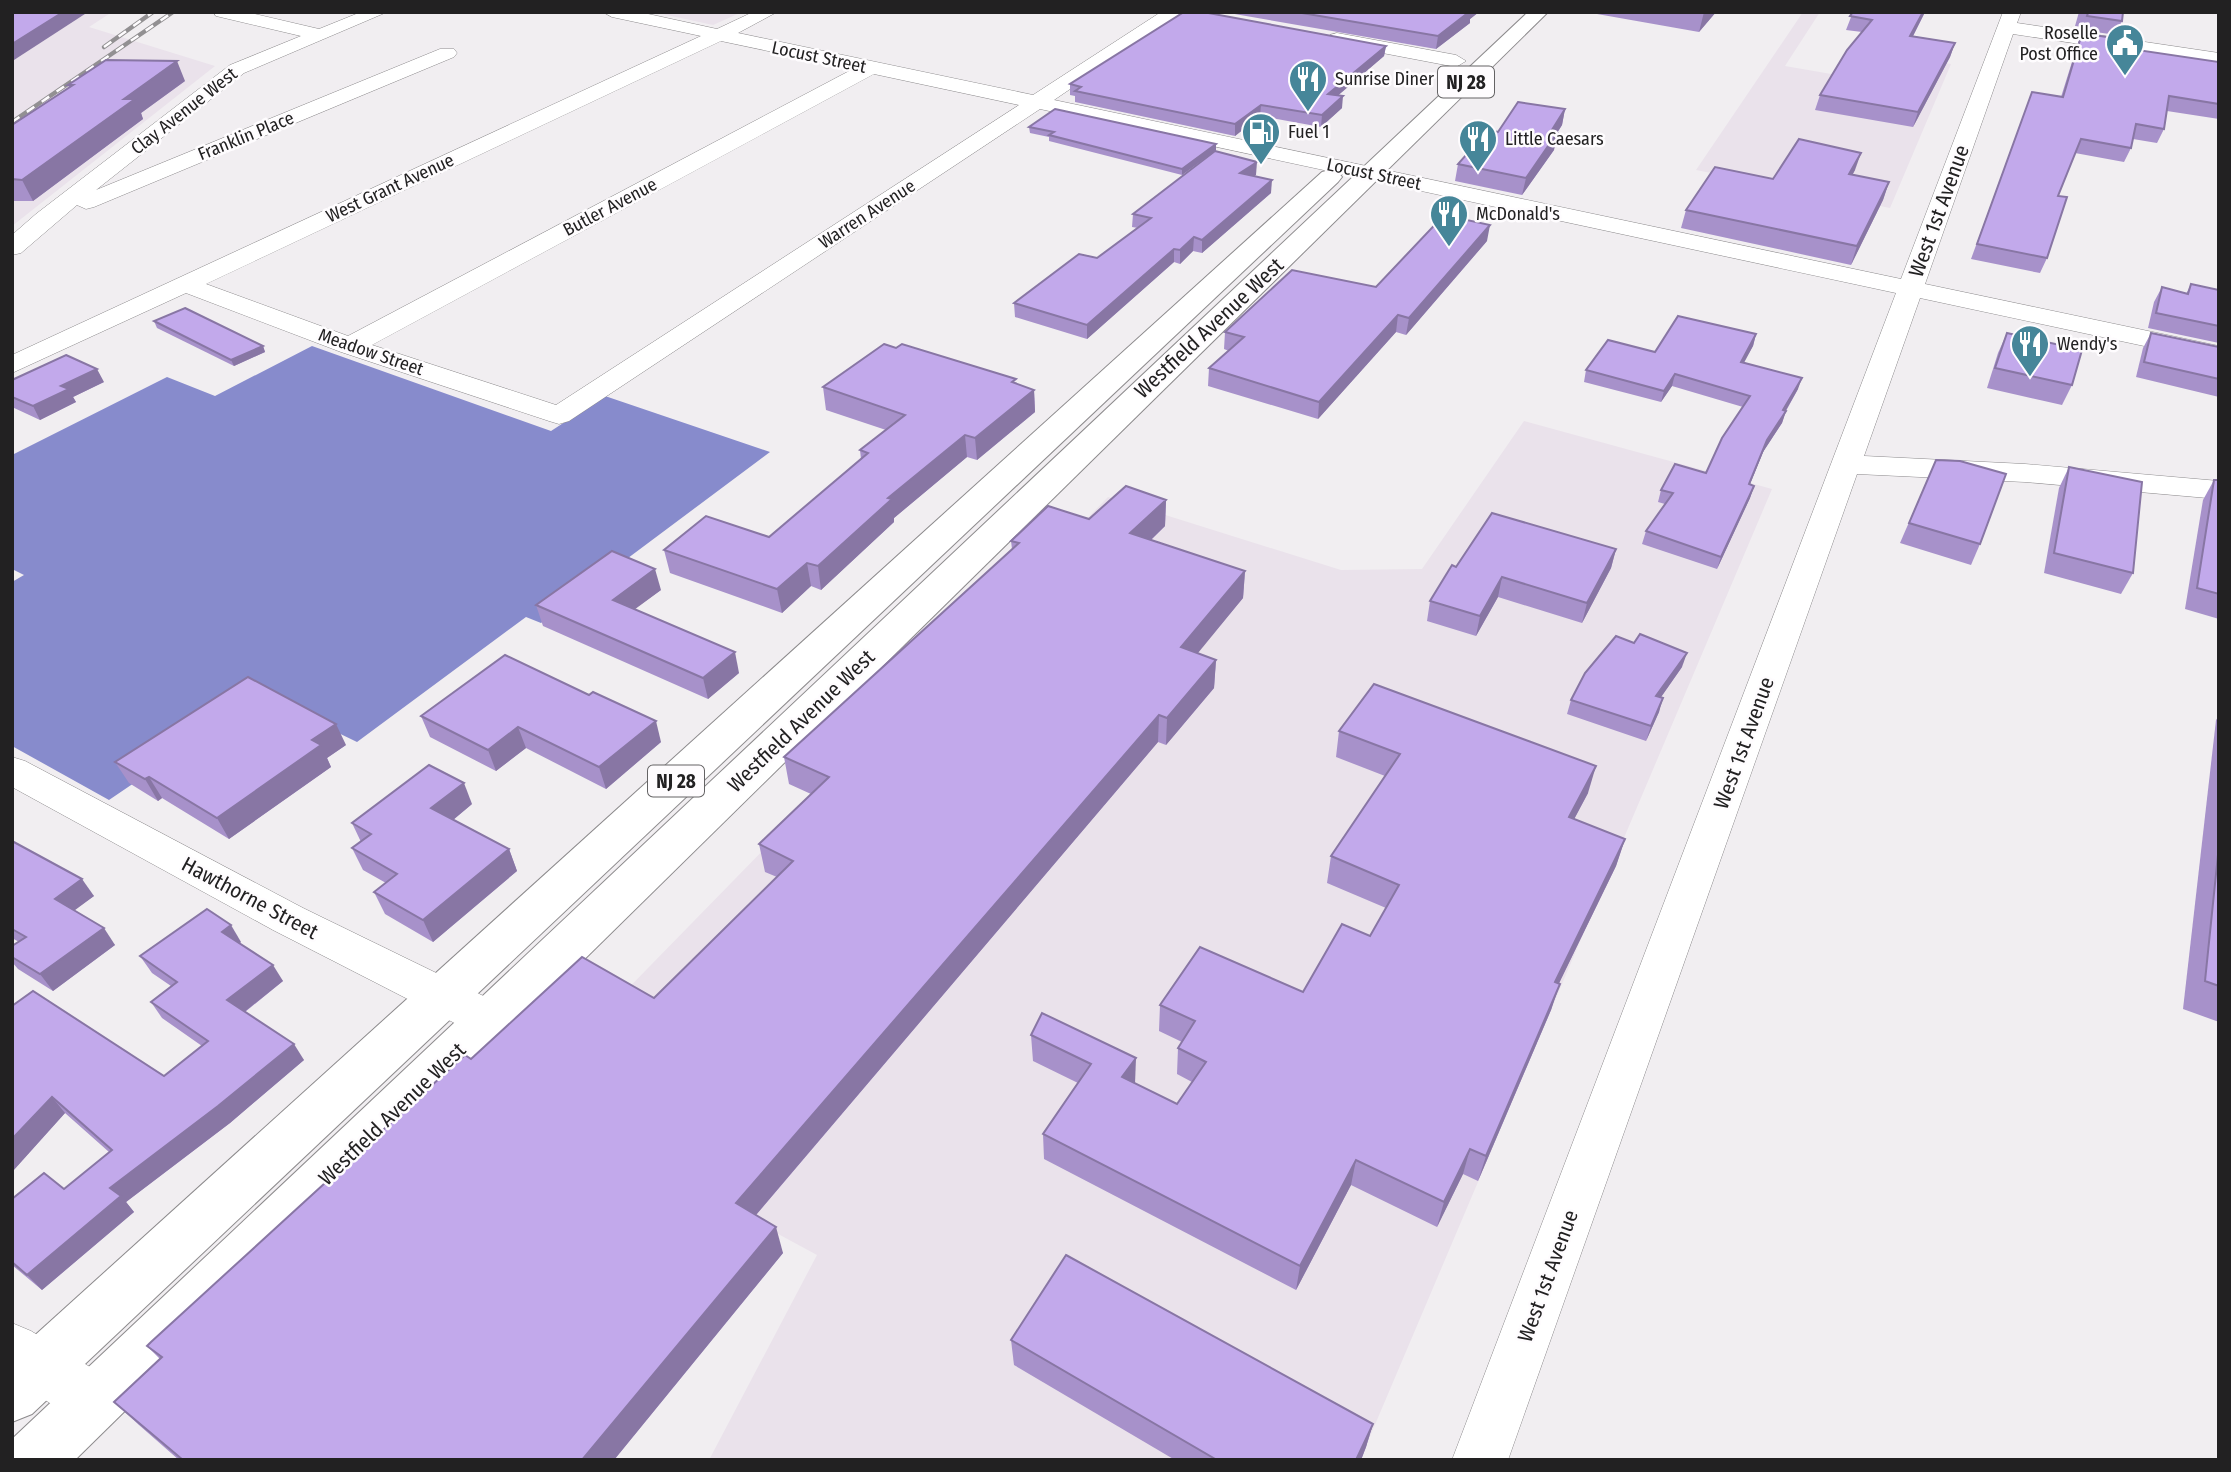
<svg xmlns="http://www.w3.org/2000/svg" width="2231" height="1472" font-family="'Fira Sans Condensed',sans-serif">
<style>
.built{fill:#eae2eb}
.water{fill:#878bcc}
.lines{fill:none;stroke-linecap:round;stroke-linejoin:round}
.minor-casing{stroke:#8c8a8c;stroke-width:1}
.major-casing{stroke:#8c8a8c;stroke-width:2}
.minor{fill:#fff;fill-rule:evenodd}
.major{fill:#fff;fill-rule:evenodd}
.rail-casing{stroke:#929092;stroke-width:4.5}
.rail{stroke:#fefcfe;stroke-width:2.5;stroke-dasharray:9;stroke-linecap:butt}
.wall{fill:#a791ca}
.shaded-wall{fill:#8876a4}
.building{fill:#c2a9eb;stroke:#8876a4;stroke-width:2}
.labels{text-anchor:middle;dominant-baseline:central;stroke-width:5;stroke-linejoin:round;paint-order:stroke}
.far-poi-label{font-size:18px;fill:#222122;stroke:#fefcfe;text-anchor:start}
.far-street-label{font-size:18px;fill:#222122;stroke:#fefcfe}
.shield{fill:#fefcfe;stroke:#646364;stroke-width:2}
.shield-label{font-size:19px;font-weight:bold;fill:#222122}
.street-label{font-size:21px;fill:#222122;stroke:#fefcfe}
</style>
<rect width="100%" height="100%" fill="#f1eef1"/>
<g class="built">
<path d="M112 12 89 27 215 66 12 226V13Z"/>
<path d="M653 12H742L713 25Z"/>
<path d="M1803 12H1820L1785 66 1837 75 1852 48 1951 64 1890 208 1696 170Z"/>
<path d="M1524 421 1772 489 1360 1460H709L817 1255 523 1096 1108 497 1341 570 1422 569Z"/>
</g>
<path class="water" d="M312 346 551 431 605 396 770 452 541 623 526 617 357 742 262 696 109 800 12 746V582L24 575 12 569V455L167 377 215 396Z"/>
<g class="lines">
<defs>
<g id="minor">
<path d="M213 12H246L319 29 361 12H387L244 73 96 190 440 49H454L457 53 454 57 94 207 86 209 77 205 21 253 12 255V235L36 214 230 65 301 36 216 16Z"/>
<path d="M603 12H639L717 29 753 12H777L738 33 1033 95 1161 12H1183L1054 100 1901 279 2003 12H2021L2017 23 2219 53V65L2013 34 1925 284 2219 346V362L1920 298 1864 456 2025 464 2219 481V499L2025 482 1857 474 1508 1460H1452L1896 293 1040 109 569 421 559 424 549 421 341 352 186 293 12 373V355L701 36 612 17ZM721 41 853 69 348 336 206 284ZM874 74 1019 105 556 405 372 345Z"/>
<path d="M1337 33 1456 55 1466 61 1456 67 1330 43 1328 39 1330 35Z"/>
<path d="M12 757 25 761 303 908 506 1007 512 1020 506 1033 490 1038 474 1033 273 930 12 787Z"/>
<path d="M12 1323 31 1331 113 1381 121 1400 113 1419 94 1427 75 1419 12 1379Z"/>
</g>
<g id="major">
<path d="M1528 12H1548L75 1460H12V1439Z"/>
<path d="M1330 170 1338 172 1342 177 1338 182 32 1414 12 1422V1356L1322 172Z"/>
</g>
</defs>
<use href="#minor" class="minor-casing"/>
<use href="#major" class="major-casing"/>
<use href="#minor" class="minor"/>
<use href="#major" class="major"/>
<defs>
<g id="rail">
<path d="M104 47 153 12"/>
<path d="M12 122 173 12"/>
</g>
</defs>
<use href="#rail" class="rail-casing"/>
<use href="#rail" class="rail"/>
</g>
<g class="wall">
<path d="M1223 12H1479L1470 19V23L1436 49Z"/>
<path d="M1598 12H1716L1699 32 1597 14Z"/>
<path d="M1853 12H1925L1913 36 1955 43 1950 57 1913 127 1815 110 1820 95 1862 32 1846 30Z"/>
<path d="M2079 12H2123L2122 21 2116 35 2082 30 2083 27 2075 26Z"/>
<path d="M2082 33 2117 47 2219 62V119L2167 111 2164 129 2157 143 2133 139 2131 148 2124 162 2075 153 2058 196 2047 258 2040 273 1971 259 2032 92 2061 97 2077 46Z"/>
<path d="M1386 46 1384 56 1338 95 1342 108 1321 127 1260 116 1235 136 1075 102V96L1070 95V84Z"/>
<path d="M185 81 141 113 143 119 33 201H12V125L69 88 68 85Z"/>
<path d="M1565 109 1562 125 1557 133 1554 150 1522 195 1455 181 1458 164 1498 132Z"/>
<path d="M1029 127 1216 144V150L1182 175 1049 141V137L1030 133Z"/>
<path d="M1855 170 1852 175 1889 182 1883 200 1851 265 1681 228 1686 210 1773 179Z"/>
<path d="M1256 175 1254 176 1271 193 1202 253 1193 251 1180 264 1174 262 1087 339 1015 317 1014 303 1097 258 1138 228 1132 227 1133 214Z"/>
<path d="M1487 241 1406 335 1396 332 1318 419 1208 386 1209 368 1229 351 1224 349 1225 332 1376 287Z"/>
<path d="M2191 284 2219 290V343L2148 328 2154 302 2162 287 2186 294Z"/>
<path d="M154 321 263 346 265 352 234 366 157 328Z"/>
<path d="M2007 333 2072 385 2062 405 1987 388 1998 353Z"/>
<path d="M2151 333 2219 348V397L2136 377 2143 348Z"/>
<path d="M1756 334 1753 346 1743 363 1798 389 1786 411 1782 423 1763 452 1750 484 1754 486 1750 498 1717 569 1642 544 1646 531 1665 504 1658 502 1661 490 1706 473 1743 407 1672 386 1661 402 1584 382 1586 370 1655 352Z"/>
<path d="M12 380 104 382 73 397 76 402 40 420 12 407Z"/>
<path d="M1016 384 1034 390 1035 412 977 460 967 457 894 518V522L821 590 811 586 782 613 670 573 664 550 769 537 861 459 860 450 886 430 826 410 823 387Z"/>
<path d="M1936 460 1980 544 1971 565 1900 543Z"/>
<path d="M2069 467 2133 573 2121 594 2044 573 2059 488Z"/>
<path d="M2214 480H2219V619L2185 609 2203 500Z"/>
<path d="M1166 500 1165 526 1151 540 1245 571 1243 598 1197 653 1216 660 1214 688 1166 745 1158 742 756 1215 783 1253 614 1460H179L139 1425 114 1402 160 1359 147 1346 471 1059 654 998 777 877 765 872 759 844 811 794 789 784 784 757 1012 549 1011 541 1089 519Z"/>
<path d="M1616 549 1611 568 1582 623 1498 597 1476 636 1427 621 1430 601 1456 567Z"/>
<path d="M661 590 634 609 739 673 708 699 543 626 536 605Z"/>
<path d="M1682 667 1661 697 1659 712 1646 741 1567 714 1571 700Z"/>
<path d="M421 716 661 742 606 789 526 748 496 771 430 737Z"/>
<path d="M2219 716V1022L2183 1009 2216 720Z"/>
<path d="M1339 731 1588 793 1574 819 1625 839 1616 866 1559 983 1551 1010 1478 1181 1463 1174 1437 1227 1351 1185 1296 1290 1044 1159 1043 1134 1078 1083 1033 1061 1031 1035 1177 1104 1192 1082 1177 1074 1178 1048 1182 1042 1159 1031 1160 1005 1303 992 1370 936 1386 908 1327 883 1331 856 1385 776 1336 757Z"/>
<path d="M346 745 327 758 331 767 229 839 162 798 158 801 129 783 115 762Z"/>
<path d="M472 804 453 820 509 849 517 871 433 942 385 914 374 892 386 883 363 870 352 848 361 842 352 823Z"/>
<path d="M12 841 94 896 74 910 115 945 53 991 18 969 12 962V946L19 942 12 938Z"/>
<path d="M241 942 240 943 283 981 245 1012 304 1060 230 1123 126 1202 134 1212 42 1290 12 1265V1199L64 1189 109 1152 65 1113 12 1172V1006L164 1076 202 1046 162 1018 151 1002 171 986 152 973 140 956Z"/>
<path d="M1011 1340 1373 1424 1366 1447 1361 1460H1175L1014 1365Z"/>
</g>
<g class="shaded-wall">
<path d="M63 12H88L14 60 12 55V44Z"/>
<path d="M1468 12H1479L1470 19V23L1436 49 1438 36Z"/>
<path d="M1704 12H1716L1699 32Z"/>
<path d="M1923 12H1925L1906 50 1910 36Z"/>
<path d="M1955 43 1950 57 1913 127 1918 112Z"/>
<path d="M1386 46 1384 56 1327 105 1328 94Z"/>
<path d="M177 61 185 81 141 113 143 119 33 201 22 180 124 99Z"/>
<path d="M1343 96 1342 108 1321 127 1322 115Z"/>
<path d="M1261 105 1260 116 1235 136V124Z"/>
<path d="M1565 109 1562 125 1557 133 1554 150 1522 195 1526 178 1550 133Z"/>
<path d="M1216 144V150L1182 175V169Z"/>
<path d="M1861 153 1855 170 1843 192 1849 174Z"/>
<path d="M1257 162 1256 175 1239 186 1240 173Z"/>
<path d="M1272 180 1271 193 1202 253V240Z"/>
<path d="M1889 182 1883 200 1851 265 1857 246Z"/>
<path d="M1490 225 1487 241 1406 335 1409 318Z"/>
<path d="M1194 237 1193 251 1180 264V250Z"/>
<path d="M1174 249V262L1087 339V325Z"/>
<path d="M1398 315 1396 332 1318 419 1319 402Z"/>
<path d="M1756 334 1753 346 1738 374 1741 362Z"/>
<path d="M263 346 265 352 234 366 231 360Z"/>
<path d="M97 369 104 382 73 397 76 402 40 420 33 406 61 386Z"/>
<path d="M1675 374 1672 386 1661 402 1664 391Z"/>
<path d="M1802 378 1798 389 1782 417 1786 411 1782 423 1763 452 1745 496 1767 440Z"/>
<path d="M1034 390 1035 412 977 460 975 438Z"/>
<path d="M965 435 967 457 894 518V522L821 590 818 566 888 498Z"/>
<path d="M1754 486 1750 498 1717 569 1721 557Z"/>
<path d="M1166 500 1165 526 1130 560V533Z"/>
<path d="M1616 549 1611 568 1582 623 1587 603Z"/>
<path d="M807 563 811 586 782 613 777 589Z"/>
<path d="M655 569 661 590 619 621 613 600Z"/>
<path d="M1245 571 1243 598 1180 675 1181 647Z"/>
<path d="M1502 577 1498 597 1476 636 1480 616Z"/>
<path d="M735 652 739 673 708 699 703 678Z"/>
<path d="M1687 653 1682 667 1652 710 1656 696Z"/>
<path d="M1216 660 1214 688 1166 745 1167 718Z"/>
<path d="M1663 698 1659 712 1646 741 1651 726Z"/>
<path d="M1159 715 1158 742 744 1229 736 1203Z"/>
<path d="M656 721 661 742 606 789 599 767Z"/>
<path d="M336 724 346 745 327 758 331 767 229 839 217 818 312 740Z"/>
<path d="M518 727 526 748 496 771 488 750Z"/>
<path d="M1596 766 1588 793 1561 844 1569 817Z"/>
<path d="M149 777 162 798 158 801 145 779Z"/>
<path d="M464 783 472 804 441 830 431 808Z"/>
<path d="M1625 839 1616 866 1547 1008 1555 982Z"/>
<path d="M509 849 517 871 433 942 423 920Z"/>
<path d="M82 879 94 896 67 916 55 899Z"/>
<path d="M231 925 241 942 233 948 222 932Z"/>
<path d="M104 928 115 945 53 991 40 974Z"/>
<path d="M273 965 283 981 238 1017 227 1000Z"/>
<path d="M1560 984 1551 1010 1478 1181 1486 1156Z"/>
<path d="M294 1044 304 1060 230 1123 126 1202 134 1212 42 1290 27 1275 110 1188Z"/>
<path d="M1136 1058 1135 1084 1122 1077Z"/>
<path d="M52 1097 65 1113 12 1172V1139Z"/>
<path d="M1470 1149 1463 1174 1437 1227 1444 1202Z"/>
<path d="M1356 1160 1351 1185 1296 1290 1300 1266Z"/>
<path d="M776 1227 783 1253 614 1460H582Z"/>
<path d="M1373 1424 1366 1447 1361 1460H1356Z"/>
</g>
<g class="building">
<path d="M12 12H63L12 44Z"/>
<path d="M1184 12H1203L1386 46 1328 94 1343 96 1322 115 1261 105 1235 124 1075 91 1081 87 1070 84Z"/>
<path d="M1296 12H1469L1438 36Z"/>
<path d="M1853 12H1923L1910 36 1955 43 1918 112 1820 95 1847 50 1872 20 1850 16Z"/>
<path d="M2081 12H2123L2122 21 2087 16 2088 13Z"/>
<path d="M2082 33 2119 39 2117 47 2219 62V104L2169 96 2164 129 2136 124 2131 148 2081 139 2058 196 2067 197 2047 258 1977 244 2032 92 2063 97Z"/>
<path d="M106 60 177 61 124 99H135L22 180 12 179V125L73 85H68Z"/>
<path d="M1518 102 1565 109 1550 133H1557L1526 178 1458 164 1488 130 1498 132Z"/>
<path d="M1055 109 1216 144 1182 169 1049 135 1054 132 1029 127Z"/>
<path d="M1799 139 1861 153 1849 174 1889 182 1857 246 1686 210 1715 167 1773 179Z"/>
<path d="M1215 151 1257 162 1240 173 1272 180 1202 240 1194 237 1180 250 1174 249 1087 325 1014 303 1079 254 1097 258 1151 218 1133 214Z"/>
<path d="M1444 215 1490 225 1409 318 1398 315 1319 402 1209 368 1244 337 1225 332 1292 270 1376 287Z"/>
<path d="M2191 284 2219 290V326L2156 313 2162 287 2188 294Z"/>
<path d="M185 308 263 346 231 360 154 321Z"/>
<path d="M1678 316 1756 334 1741 362 1802 378 1783 410 1786 411 1767 440 1749 484 1754 486 1721 557 1646 531 1673 493 1661 490 1675 464 1706 473 1722 438 1750 396 1675 374 1664 391 1586 370 1608 340 1655 352Z"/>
<path d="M2007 333 2082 350 2072 385 1995 368Z"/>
<path d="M2151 333 2219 347V379L2144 362Z"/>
<path d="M884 344 896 348 902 344 1016 379 1012 382 1034 390 975 438 965 435 888 498 892 499 818 566 807 563 777 589 664 550 706 516 769 537 868 453 860 450 905 415 823 387Z"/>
<path d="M66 355 97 369 61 386 69 389 33 406 12 397V380Z"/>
<path d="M1936 460 1960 461 2006 474 1980 544 1909 523Z"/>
<path d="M2069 467 2142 482 2133 573 2054 553Z"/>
<path d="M2214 480H2219V594L2197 588Z"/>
<path d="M1126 486 1166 500 1130 533 1245 571 1181 647 1216 660 1167 718 1159 715 736 1203 776 1227 582 1460H183L114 1402 162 1357 147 1346 151 1342 465 1055 471 1059 582 957 654 998 793 861 759 844 829 777 784 757 1019 543 1011 541 1048 506 1089 519Z"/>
<path d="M1492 513 1616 549 1587 603 1502 577 1480 616 1430 601 1452 565 1456 567Z"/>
<path d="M612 551 655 569 613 600 735 652 703 678 536 605Z"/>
<path d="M1640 634 1687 653 1656 696 1663 698 1651 726 1571 700 1585 673 1616 636 1634 643Z"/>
<path d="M505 655 589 695 593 692 656 721 599 767 518 727 488 750 421 716Z"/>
<path d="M248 677 336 724 312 740 321 745 217 818 149 777 145 779 115 762Z"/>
<path d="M1374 684 1596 766 1569 817 1625 839 1555 982 1560 984 1486 1156 1470 1149 1444 1202 1356 1160 1300 1266 1043 1134 1091 1064 1031 1035 1042 1013 1136 1058 1122 1077 1177 1104 1206 1062 1178 1048 1195 1021 1160 1005 1200 947 1303 992 1342 924 1370 936 1399 885 1331 856 1400 754 1339 731Z"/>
<path d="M429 765 464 783 431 808 509 849 423 920 374 892 397 874 352 848 371 834 352 823Z"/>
<path d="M12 841 82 879 55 899 104 928 40 974 12 957V946L26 937 12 929Z"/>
<path d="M2219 845V986L2205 981Z"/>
<path d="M207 909 231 925 222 932 273 965 227 1000 294 1044 218 1106 110 1188 121 1196 27 1275 12 1262V1199L44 1173 64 1189 112 1150 52 1097 12 1139V1006L33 991 164 1076 208 1041 151 1002 177 982 140 956Z"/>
<path d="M1066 1255 1373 1424 1356 1460H1217L1011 1340Z"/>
</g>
<defs>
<symbol id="civic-pin" viewBox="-11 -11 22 30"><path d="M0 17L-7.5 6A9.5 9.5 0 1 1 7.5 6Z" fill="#468699" stroke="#fefcfe"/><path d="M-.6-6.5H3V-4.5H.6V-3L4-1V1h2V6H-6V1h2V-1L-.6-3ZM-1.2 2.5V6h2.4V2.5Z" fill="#fff"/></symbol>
<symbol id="restaurant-pin" viewBox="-11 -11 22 30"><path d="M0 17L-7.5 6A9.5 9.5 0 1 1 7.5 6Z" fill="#468699" stroke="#fefcfe"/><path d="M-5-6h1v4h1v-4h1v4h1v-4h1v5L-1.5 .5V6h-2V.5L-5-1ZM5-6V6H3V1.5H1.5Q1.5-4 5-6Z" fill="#fff"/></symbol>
<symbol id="fuel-pin" viewBox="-11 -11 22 30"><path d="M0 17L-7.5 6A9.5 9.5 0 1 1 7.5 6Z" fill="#468699" stroke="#fefcfe"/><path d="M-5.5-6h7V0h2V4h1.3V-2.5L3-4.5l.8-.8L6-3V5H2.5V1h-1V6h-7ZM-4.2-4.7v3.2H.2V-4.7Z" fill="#fff"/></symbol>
</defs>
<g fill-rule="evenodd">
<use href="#civic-pin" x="2103" y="21" width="44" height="60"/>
<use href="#restaurant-pin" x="1286" y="57" width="44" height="60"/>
<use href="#fuel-pin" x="1239" y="110" width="44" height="60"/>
<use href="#restaurant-pin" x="1456" y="117" width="44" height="60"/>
<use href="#restaurant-pin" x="1427" y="192" width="44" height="60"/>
<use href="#restaurant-pin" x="2008" y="322" width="44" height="60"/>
</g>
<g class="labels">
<g class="far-poi-label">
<text x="2098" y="33" text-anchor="end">Roselle<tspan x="2098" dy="21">Post Office</tspan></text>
<text x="1335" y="79">Sunrise Diner</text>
<text x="1288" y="132">Fuel 1</text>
<text x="1505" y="139">Little Caesars</text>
<text x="1476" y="214">McDonald's</text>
<text x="2057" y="344">Wendy's</text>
</g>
<g class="far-street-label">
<text transform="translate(819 57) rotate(12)">Locust Street</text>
<text transform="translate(184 111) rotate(-38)">Clay Avenue West</text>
<text transform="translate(246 136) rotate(-22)">Franklin Place</text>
<text transform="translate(1374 174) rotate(12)">Locust Street</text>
<text transform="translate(390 188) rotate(-25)">West Grant Avenue</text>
<text transform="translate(610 207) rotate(-28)">Butler Avenue</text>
<text transform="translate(867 214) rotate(-33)">Warren Avenue</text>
<text transform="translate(371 352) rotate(19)">Meadow Street</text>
</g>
<g class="shield">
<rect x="1438" y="66.5" width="56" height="31" rx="5"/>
<rect x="648" y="765.5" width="56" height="31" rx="5"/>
</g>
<g class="shield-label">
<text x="1466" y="82">NJ 28</text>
<text x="676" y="781">NJ 28</text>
</g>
<g class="street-label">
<text transform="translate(1939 211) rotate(-70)">West 1st Avenue</text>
<text transform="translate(1209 328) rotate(-43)">Westfield Avenue West</text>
<text transform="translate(801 721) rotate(-44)">Westfield Avenue West</text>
<text transform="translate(1744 743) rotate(-70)">West 1st Avenue</text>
<text transform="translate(250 898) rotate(28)">Hawthorne Street</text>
<text transform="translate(392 1114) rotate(-44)">Westfield Avenue West</text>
<text transform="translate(1548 1276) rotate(-70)">West 1st Avenue</text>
</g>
</g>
<rect width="2231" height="1472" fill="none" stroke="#222122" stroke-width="28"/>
</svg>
